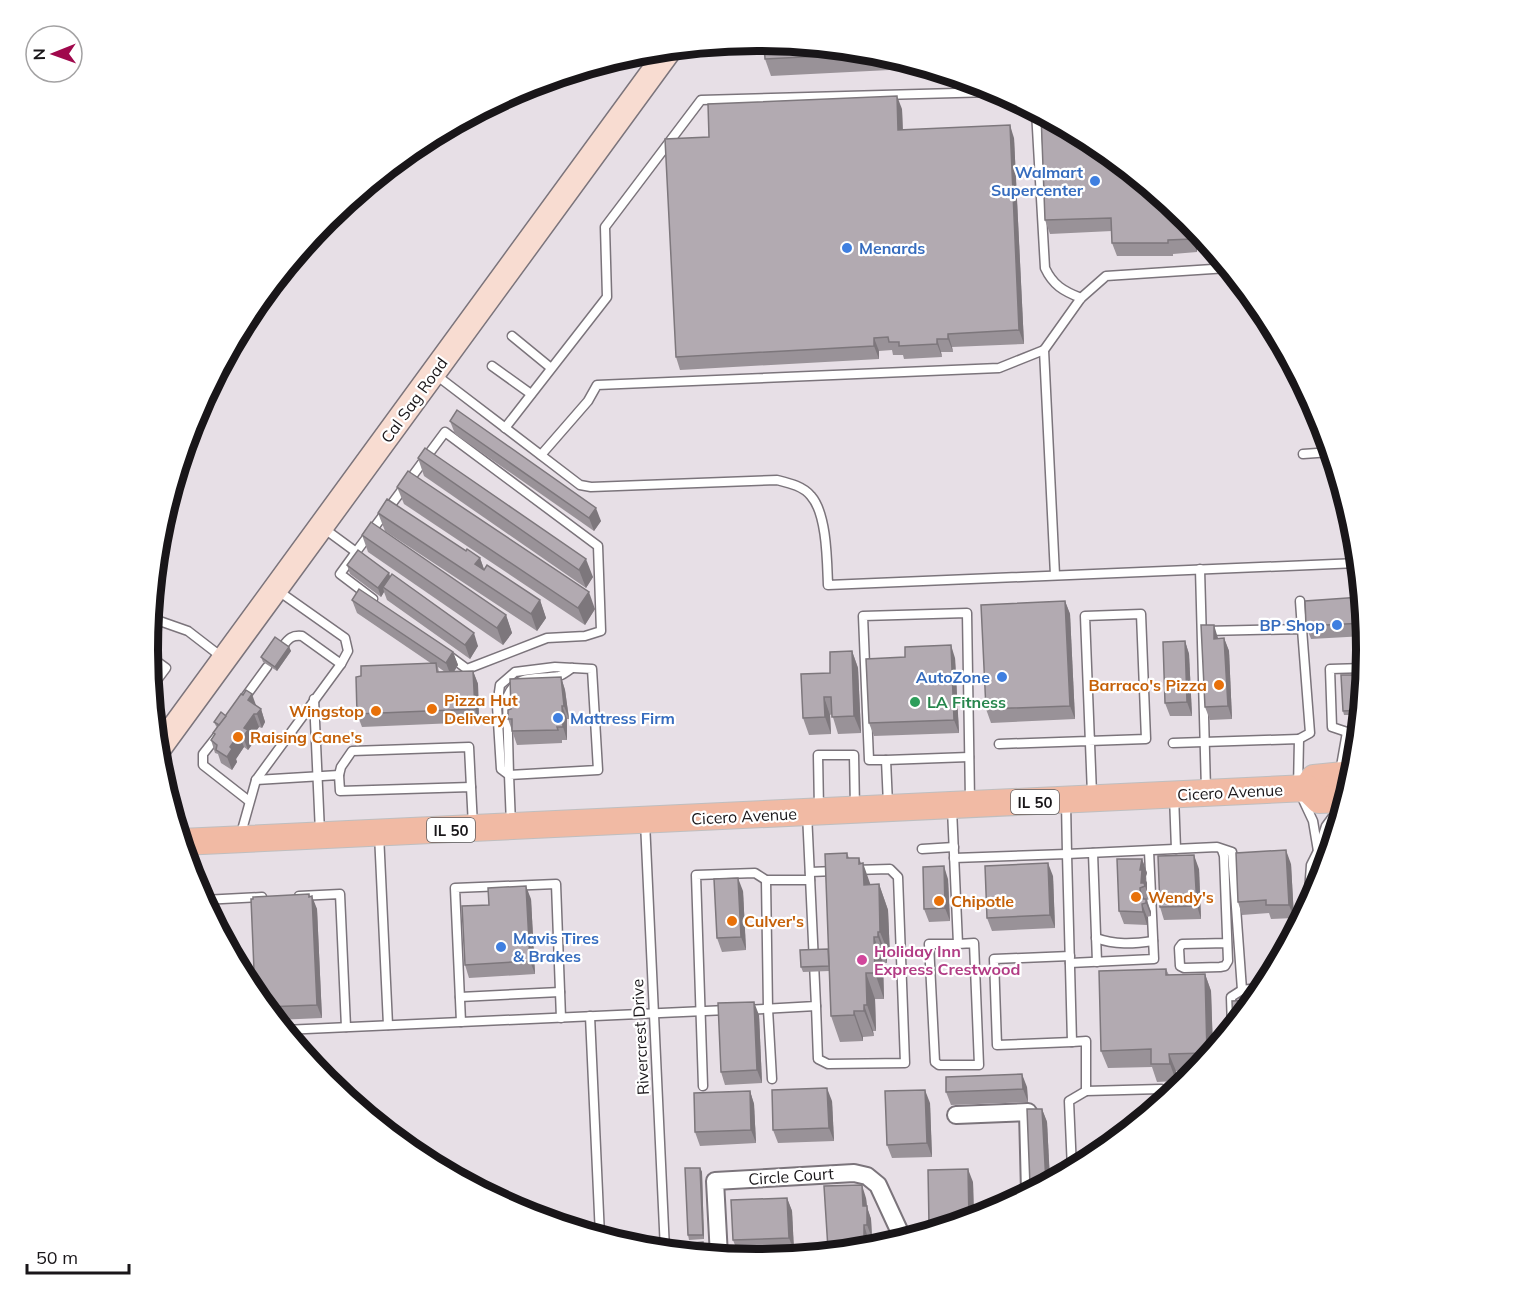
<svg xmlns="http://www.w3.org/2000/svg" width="1514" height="1300" font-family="Mulish,sans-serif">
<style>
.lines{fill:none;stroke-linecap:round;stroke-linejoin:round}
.lane-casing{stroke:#7b747b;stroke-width:11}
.street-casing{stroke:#7b747b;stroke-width:20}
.secondary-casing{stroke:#7b747b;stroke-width:27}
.primary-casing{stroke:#bfbebf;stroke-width:28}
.lane{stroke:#fff;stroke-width:8}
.street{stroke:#fff;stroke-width:16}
.secondary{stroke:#f8dcd1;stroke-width:24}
.primary{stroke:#f1baa4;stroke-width:26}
.wall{fill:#999298;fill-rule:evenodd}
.shaded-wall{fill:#7d777c}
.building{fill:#b2aab1;stroke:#7d777c;stroke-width:1.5}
.shop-dot{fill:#3f7fe0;stroke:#fff;stroke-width:2}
.food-dot{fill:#e8710a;stroke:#fff;stroke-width:2}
.leisure-dot{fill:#2e9e5b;stroke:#fff;stroke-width:2}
.hotel-dot{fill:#d1479c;stroke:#fff;stroke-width:2}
.labels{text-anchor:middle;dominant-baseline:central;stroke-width:4.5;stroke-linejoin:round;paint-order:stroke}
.shield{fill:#fff;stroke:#5e5c5e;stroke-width:1.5}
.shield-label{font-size:15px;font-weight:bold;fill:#191619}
.shop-label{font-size:16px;font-weight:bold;fill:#366cbe;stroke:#fff;text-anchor:end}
.street-label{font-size:16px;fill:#191619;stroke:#fff}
.food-label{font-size:16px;font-weight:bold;fill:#c56008;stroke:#fff;text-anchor:start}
.leisure-label{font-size:16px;font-weight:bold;fill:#27864d;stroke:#fff;text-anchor:start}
.hotel-label{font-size:16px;font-weight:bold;fill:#b23c85;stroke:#fff;text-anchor:start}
.rim{fill:none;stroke:#191619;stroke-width:8}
</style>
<rect width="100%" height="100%" fill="#e7dfe6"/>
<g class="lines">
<defs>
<g id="lane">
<path d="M1036 111 1045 268C1053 285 1063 291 1081 298"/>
<path d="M512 336 551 368"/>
<path d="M492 366 531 394"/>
<path d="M436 375 580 485 591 487 777 480C789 483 803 486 811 496 827 514 827 561 828 585L1358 563"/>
<path d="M505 428 607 297 605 227 701 100 993 92"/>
<path d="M1303 454 1331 452"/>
<path d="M541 455 588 401 597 385 999 368 1044 350"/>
<path d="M322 527 356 552 445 432 598 546 601 631 585 636 547 638 467 669 448 655"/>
<path d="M356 552 340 574 373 599"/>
<path d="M1200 569 1206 790"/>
<path d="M1055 575 1044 350 1081 298 1106 276 1228 268"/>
<path d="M1300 601 1302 629"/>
<path d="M151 618 188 631 223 658"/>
<path d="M1205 631 1302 629 1310 733 1299 739"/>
<path d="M283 646C289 638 292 635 302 636L341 664"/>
<path d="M148 655 166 668 151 688"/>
<path d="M314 699 320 832"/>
<path d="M243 700 267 667"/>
<path d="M1347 732 1332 727 1330 669 1365 668"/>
<path d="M218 735 203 754V765L249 801"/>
<path d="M1173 743 1299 739 1298 789 1313 821 1318 851"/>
<path d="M999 744 1146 739 1141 614 1085 616 1092 794"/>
<path d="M886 760 969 757"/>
<path d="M1340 772 1347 732H1358"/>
<path d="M339 775 341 767 352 751 469 747 471 787"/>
<path d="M509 775 501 769 497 706 500 685 515 672 555 667 592 669 598 770 509 775 511 824"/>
<path d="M509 775 507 697C518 672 537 680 559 676 563 675 568 671 572 668"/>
<path d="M256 780 339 775 340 791 471 787 473 826"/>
<path d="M1174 796 1176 849"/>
<path d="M1066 802 1067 854 1217 847 1232 852 1242 990"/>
<path d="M888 804 886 760H869L863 616 967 613 970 801"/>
<path d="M819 809 818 755H854L855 808"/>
<path d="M952 809 958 944 974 943 979 1065H939L935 1062 929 944H958"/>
<path d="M645 822 665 1250"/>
<path d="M379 834 388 1025"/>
<path d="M240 837 256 780 341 664 348 651 345 638 277 590"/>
<path d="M1320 845 1326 826 1342 804"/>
<path d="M922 849 954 847"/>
<path d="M1222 850 1224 856 1228 961 1225 966 1220 967 1184 968 1180 966 1179 948 1182 944 1227 943"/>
<path d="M1093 853 1097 962"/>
<path d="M954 858 1067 854 1072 1042 1086 1041V1091L1161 1089 1162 1103"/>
<path d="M810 872 835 871"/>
<path d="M766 880 768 1009 772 1079"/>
<path d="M299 896 340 894 346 1027"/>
<path d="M203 900 262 897"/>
<path d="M1308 906 1311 865 1318 851H1330"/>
<path d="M1096 938C1115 945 1133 944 1153 941"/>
<path d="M1070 956 994 959 997 1045 1072 1042"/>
<path d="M1070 963 1154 959 1149 851"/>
<path d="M460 997 560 992"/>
<path d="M816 1006 818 1059 828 1064 905 1063 898 877 890 869 854 870"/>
<path d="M746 1010 816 1006 807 813"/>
<path d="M590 1016 600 1236"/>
<path d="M461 1022 455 888 556 884 561 1018"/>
<path d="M1232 1028 1231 997 1242 990 1265 987"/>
<path d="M284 1030 727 1010"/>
<path d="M703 1086 696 875 755 873 766 880H810"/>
<path d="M1072 1169 1069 1101 1086 1091"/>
</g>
<g id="street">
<path d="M956 1115 1028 1112 1030 1192"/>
<path d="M719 1256 715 1181 854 1173 867 1176 878 1185 903 1239"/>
</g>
<path id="secondary" d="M157 751 670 49"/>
<g id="primary">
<path d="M1307 788 1314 778 1353 774"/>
<path d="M181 842 1307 788 1319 800 1346 799"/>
</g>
</defs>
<use href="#lane" class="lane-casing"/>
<use href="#street" class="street-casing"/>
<use href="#secondary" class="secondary-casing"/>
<use href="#primary" class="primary-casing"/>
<use href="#lane" class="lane"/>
<use href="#street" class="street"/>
<use href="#secondary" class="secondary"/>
<use href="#primary" class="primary"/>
</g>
<g class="wall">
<path d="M876 52 929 68 771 76 765 59Z"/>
<path d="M902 109 903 129 1014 138 1024 344 952 347 953 352H941L942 357 904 359 903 355H893L892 350 879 351V359L680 370 676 357 709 137Z"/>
<path d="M1041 114 1188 219 1209 244 1197 245V252L1173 254V256H1117L1112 243V231L1050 234 1045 220Z"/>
<path d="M450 421 601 521 594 531 455 434Z"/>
<path d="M418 458 593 577 586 588 424 476Z"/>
<path d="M397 487 595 609 585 625 404 504Z"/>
<path d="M378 513 480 558 484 569 540 600 546 618 537 631 385 531Z"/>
<path d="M362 535 506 615 512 633 503 645 368 552Z"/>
<path d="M347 565 390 577 478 646 470 659 387 600 384 592 381 597 350 574Z"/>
<path d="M1361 597 1365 636 1311 639 1306 626Z"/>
<path d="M352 600 453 652 458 665 454 672 473 671 478 684 479 722 362 727 357 714 361 676 432 664 357 613ZM438 667 445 672H439Z"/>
<path d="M1065 601 1070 614 1075 719 991 723 986 709Z"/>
<path d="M1224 638 1229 651 1232 719 1210 720 1205 707Z"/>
<path d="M1185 641 1189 654 1192 716H1170L1165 703Z"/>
<path d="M289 647 291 651 277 671 263 662 261 657Z"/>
<path d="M852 651 858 668 861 733 838 734 832 714 830 715 831 734 809 735 803 718 830 673Z"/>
<path d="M955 658 959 733 874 736 869 723Z"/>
<path d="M1364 675 1360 715H1344L1343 711Z"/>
<path d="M561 677 565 690 569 719H567V740H562V743L517 745 508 719 511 709Z"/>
<path d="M256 706 261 709 265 722 262 728 259 727 251 738 253 743 248 750 244 747 236 759 237 762 232 770 221 763 218 754 215 753 211 740 214 735 217 727 216 726 214 722 226 716Z"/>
<path d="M847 853 849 858 861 864 870 884H879L888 910 890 957 887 958V963H883L884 999H875L876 1031H873L874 1036 863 1037V1041L840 1042 831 1016 829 971 803 972 801 967 828 949Z"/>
<path d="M1142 859 1147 873 1145 879 1147 883V891L1150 899 1147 900 1151 912V916L1147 917V925L1124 924 1119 911Z"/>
<path d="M1291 864 1294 918 1271 919 1269 913 1242 915 1238 902Z"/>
<path d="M1199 869 1201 919 1164 920 1160 907Z"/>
<path d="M1053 876 1055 928 992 931 987 918Z"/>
<path d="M948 879 950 921 929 922 924 909Z"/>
<path d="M743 891 746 950 722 952 717 938Z"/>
<path d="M310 896 317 909 322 1018 276 1020 255 994Z"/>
<path d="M531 899 535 974 469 978 465 965 489 905Z"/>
<path d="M1166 969 1169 975 1205 974 1211 991 1213 1050 1196 1071H1176V1081L1157 1082 1152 1067 1108 1068 1101 1051Z"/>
<path d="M759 1015 762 1083 725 1085 721 1072Z"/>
<path d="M1027 1087 1028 1102 951 1105 946 1092Z"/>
<path d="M750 1091 754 1104 756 1143 700 1146 695 1132Z"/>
<path d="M832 1101 834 1141 778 1143 773 1130Z"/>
<path d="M930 1103 932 1157 892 1158 887 1145Z"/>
<path d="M1042 1109 1047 1122 1050 1181 1032 1191 1030 1185Z"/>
<path d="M700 1168 702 1172 704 1239 689 1240 688 1235Z"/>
<path d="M973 1182 974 1218 932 1231 929 1224Z"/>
<path d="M787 1198 792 1211 794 1251 738 1253 733 1240Z"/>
<path d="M866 1198 867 1207 871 1219 872 1238H868L869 1249 830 1252 828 1249Z"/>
</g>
<g class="shaded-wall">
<path d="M897 96 902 109 903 143 898 130Z"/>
<path d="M1010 125 1014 138 1024 344 1019 330Z"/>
<path d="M1192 232 1197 245V252L1192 239Z"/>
<path d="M948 334 952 347 953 352 948 339Z"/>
<path d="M874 338 879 351V359L874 346Z"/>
<path d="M937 339 941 352 942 357 937 344Z"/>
<path d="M596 508 601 521 594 531 589 518Z"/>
<path d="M480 558 486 575 475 564Z"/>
<path d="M586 559 593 577 586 588 579 570Z"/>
<path d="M389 573 392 582 383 587 384 592 381 597 378 588Z"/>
<path d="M589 592 595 609 585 625 578 608Z"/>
<path d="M540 600 546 618 537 631 531 614Z"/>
<path d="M1065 601 1070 614 1075 719 1070 706Z"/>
<path d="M506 615 512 633 503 645 497 628Z"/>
<path d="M1214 625 1218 638 1219 652 1214 639Z"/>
<path d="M474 633 478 646 470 659 465 645Z"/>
<path d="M149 638 151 642 148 647 149 639Z"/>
<path d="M1224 638 1229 651 1232 719 1228 706Z"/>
<path d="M1185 641 1189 654 1192 716 1187 702Z"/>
<path d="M951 645 955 658 959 733 954 720Z"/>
<path d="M289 647 291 651 277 671 275 667Z"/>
<path d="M852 651 858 668 861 733 854 716Z"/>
<path d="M453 652 458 665 451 676 446 663Z"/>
<path d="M473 671 478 684 479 722 475 709Z"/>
<path d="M561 677 565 690 569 719 564 706Z"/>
<path d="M252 694 257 708 248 700Z"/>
<path d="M824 697 830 715 831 734 825 717Z"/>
<path d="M562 706 567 719V740L563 727Z"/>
<path d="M261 709 265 722 262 728 257 714Z"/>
<path d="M254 714 259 727 251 738 253 743 248 750 243 737 244 728Z"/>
<path d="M239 734 244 747 236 759 237 762 232 770 227 757 230 747Z"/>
<path d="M1286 850 1291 864 1294 918 1289 905Z"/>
<path d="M1194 855 1199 869 1201 919 1197 906Z"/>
<path d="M859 858 863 869V863L872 889 864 885 859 864Z"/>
<path d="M1142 859 1147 873 1145 879 1147 883V891L1145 886 1141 883 1140 870Z"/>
<path d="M1048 863 1053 876 1055 928 1050 915Z"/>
<path d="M944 866 948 879 950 921 945 908Z"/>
<path d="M738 878 743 891 746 950 741 937Z"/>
<path d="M879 884 888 910 890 957 880 932Z"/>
<path d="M526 886 531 899 535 974 530 961Z"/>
<path d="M1140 888 1145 901 1141 899Z"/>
<path d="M309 894 313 903 312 896 317 909 322 1018 317 1005Z"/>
<path d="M1146 899 1151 912V916L1146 903Z"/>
<path d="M1142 904 1147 917V925L1143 912Z"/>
<path d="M878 932 887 958V963L878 937Z"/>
<path d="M874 937 883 963 884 999 875 973Z"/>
<path d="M866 973 875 999 876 1031 867 1005Z"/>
<path d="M1205 974 1211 991 1213 1050 1209 1056 1207 1053Z"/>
<path d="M754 1002 759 1015 762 1083 757 1070Z"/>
<path d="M864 1005 873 1031 874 1036 864 1011Z"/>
<path d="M854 1011 863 1037V1041L854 1015Z"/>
<path d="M1169 1054 1176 1071V1081L1170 1064Z"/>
<path d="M1022 1074 1027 1087 1028 1102 1023 1089Z"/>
<path d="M827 1088 832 1101 834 1141 829 1128Z"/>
<path d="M925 1090 930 1103 932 1157 927 1143Z"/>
<path d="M750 1091 754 1104 756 1143 751 1130Z"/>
<path d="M1042 1109 1047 1122 1050 1181 1046 1183Z"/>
<path d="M700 1168 702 1172 704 1239 703 1235Z"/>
<path d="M968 1169 973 1182 974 1218 969 1219Z"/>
<path d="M862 1185 866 1198 867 1207 871 1219 872 1238 867 1225 863 1206Z"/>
<path d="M787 1198 792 1211 794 1251 789 1238Z"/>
<path d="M864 1225 868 1238 869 1249H865L864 1247Z"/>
</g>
<g class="building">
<path d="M764 41 876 52 879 53 765 59Z"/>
<path d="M897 96 898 130 1010 125 1019 330 948 334V339H937V344L899 346V342H889L888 337 874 338V346L676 357 665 139 709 137 708 104Z"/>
<path d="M1041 114 1096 143 1188 219 1198 231 1192 232V239L1168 240V243H1112L1111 218 1045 220Z"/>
<path d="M457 410 596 508 589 518 450 421Z"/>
<path d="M425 448 586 559 579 570 418 458Z"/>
<path d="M408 471 589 592 578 608 397 487Z"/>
<path d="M387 499 466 551 467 549 480 558 475 564 484 570 487 565 540 600 531 614 378 513Z"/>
<path d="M371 522 506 615 497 628 362 535Z"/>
<path d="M358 550 389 573 378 588 347 565Z"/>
<path d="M392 574 474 633 465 645 383 587Z"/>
<path d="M359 589 453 652 446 663 352 600Z"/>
<path d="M1361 597 1364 623 1306 626 1305 601Z"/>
<path d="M1065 601 1070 706 986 709 981 605Z"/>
<path d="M1201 625H1214V639L1224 638 1228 706 1205 707Z"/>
<path d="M275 637 289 647 275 667 261 657Z"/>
<path d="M1185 641 1187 702 1165 703 1163 642Z"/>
<path d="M951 645 954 720 869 723 866 659 905 657V647Z"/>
<path d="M852 651 854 716 832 717 831 697H824L825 717 803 718 801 674 830 673V652Z"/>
<path d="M436 663 437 672 473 671 475 709 357 714 356 677 361 676V666Z"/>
<path d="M1341 675H1364L1361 710 1343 711Z"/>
<path d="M561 677 564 706H562L563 727H557L558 730 512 731V719H508V710L511 709 510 679Z"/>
<path d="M246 690 252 694 248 700 261 709 257 714H254L244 728 248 730 243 737 239 734 230 747 232 749 227 757 216 750 217 745 211 740 215 734 213 733 241 694 243 695Z"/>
<path d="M221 712 226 716 219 725 214 722Z"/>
<path d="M1286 850 1289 905H1266V900L1238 902 1236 853Z"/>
<path d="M847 853V858H859V864L863 863 864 885 879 884 880 932H878V937H874L875 973H866L867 1005H864V1011H854V1015L831 1016 825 854Z"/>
<path d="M1194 855 1197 906 1160 907 1158 856Z"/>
<path d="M1117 859H1142L1140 870H1142L1141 883H1144L1145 886 1140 888 1141 899H1146V903L1142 904 1143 912 1119 911Z"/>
<path d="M1048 863 1050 915 987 918 985 866Z"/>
<path d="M944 866 945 908 924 909 923 867Z"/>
<path d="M738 878 741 937 717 938 714 879Z"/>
<path d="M526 886 530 961 465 965 462 906 489 905 488 888Z"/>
<path d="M309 894V897L312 896 317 1005 265 1007 255 994 251 899H253V897Z"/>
<path d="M828 949 829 966 801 967 800 950Z"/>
<path d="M1166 969V975L1205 974 1207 1053 1169 1054 1170 1064H1151V1049L1101 1051 1099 971Z"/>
<path d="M1258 989H1263L1258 996Z"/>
<path d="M1255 1000 1233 1026 1232 1001Z"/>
<path d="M754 1002 757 1070 721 1072 718 1003Z"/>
<path d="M1022 1074 1023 1089 946 1092V1077Z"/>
<path d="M827 1088 829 1128 773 1130 772 1090Z"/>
<path d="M925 1090 927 1143 887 1145 885 1091Z"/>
<path d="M750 1091 751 1130 695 1132 694 1093Z"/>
<path d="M1027 1109H1042L1046 1183 1044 1184 1030 1185Z"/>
<path d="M685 1168H700L703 1235H688Z"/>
<path d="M968 1169 969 1219 956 1224H929L928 1170Z"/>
<path d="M862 1185 863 1206H867V1225H864V1247L828 1249 824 1186Z"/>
<path d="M787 1198 789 1238 733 1240 731 1200Z"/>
<path d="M703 1242 704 1254 689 1253V1243Z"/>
</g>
<g class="shop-dot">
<circle cx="1095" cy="181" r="6"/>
<circle cx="847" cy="248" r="6"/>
<circle cx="1337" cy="625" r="6"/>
<circle cx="1002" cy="677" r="6"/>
<circle cx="558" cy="718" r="6"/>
<circle cx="501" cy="947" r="6"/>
</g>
<g class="food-dot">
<circle cx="1219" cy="685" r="6"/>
<circle cx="432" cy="709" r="6"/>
<circle cx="376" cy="711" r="6"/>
<circle cx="238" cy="737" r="6"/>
<circle cx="1136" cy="897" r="6"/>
<circle cx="939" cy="901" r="6"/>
<circle cx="732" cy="921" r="6"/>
</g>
<circle class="leisure-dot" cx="915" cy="702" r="6"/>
<circle class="hotel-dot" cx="862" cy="960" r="6"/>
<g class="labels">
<g class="shield">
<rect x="1011" y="790" width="48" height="24" rx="4.5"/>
<rect x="427" y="818" width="48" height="24" rx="4.5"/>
</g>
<g class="shield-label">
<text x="1035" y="802">IL 50</text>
<text x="451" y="830">IL 50</text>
</g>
<g class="shop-label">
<text x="1083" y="172">Walmart<tspan x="1083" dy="18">Supercenter</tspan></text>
<text x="859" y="248" text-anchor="start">Menards</text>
<text x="1325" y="625">BP Shop</text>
<text x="990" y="677">AutoZone</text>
<text x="570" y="718" text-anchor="start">Mattress Firm</text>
<text x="513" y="938" text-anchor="start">Mavis Tires<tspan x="513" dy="18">&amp; Brakes</tspan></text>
</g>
<g class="street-label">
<text transform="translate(414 400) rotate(-54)">Cal Sag Road</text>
<text transform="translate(1230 792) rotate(-3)">Cicero Avenue</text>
<text transform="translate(744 816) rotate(-3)">Cicero Avenue</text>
<text transform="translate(640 1037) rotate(-93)">Rivercrest Drive</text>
<text transform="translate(791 1176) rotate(-4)">Circle Court</text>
</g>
<g class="food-label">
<text x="1207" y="685" text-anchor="end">Barraco's Pizza</text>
<text x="444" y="700">Pizza Hut<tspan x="444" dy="18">Delivery</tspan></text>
<text x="364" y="711" text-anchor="end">Wingstop</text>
<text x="250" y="737">Raising Cane's</text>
<text x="1148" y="897">Wendy's</text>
<text x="951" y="901">Chipotle</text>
<text x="744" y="921">Culver's</text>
</g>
<g class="leisure-label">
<text x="927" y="702">LA Fitness</text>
</g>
<g class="hotel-label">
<text x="874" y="951">Holiday Inn<tspan x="874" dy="18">Express Crestwood</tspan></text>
</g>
</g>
<path d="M0 0H1514V1300H0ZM158 650a599 599 0 1 1 1198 0a599 599 0 1 1-1198 0Z" fill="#fff" fill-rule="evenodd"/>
<path class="rim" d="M158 650a599 599 0 1 1 1198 0a599 599 0 1 1-1198 0Z"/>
<g transform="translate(54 54) rotate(269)"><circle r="28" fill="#ffffff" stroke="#a3a2a3" stroke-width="1.5"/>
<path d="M0-4.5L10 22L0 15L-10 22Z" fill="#a0084c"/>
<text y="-9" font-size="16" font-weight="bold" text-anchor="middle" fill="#191619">N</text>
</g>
<path d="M27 1264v9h102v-9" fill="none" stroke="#191619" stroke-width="3"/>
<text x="36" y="1264" font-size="18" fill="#191619" stroke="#ffffff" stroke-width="4.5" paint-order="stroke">50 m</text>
</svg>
